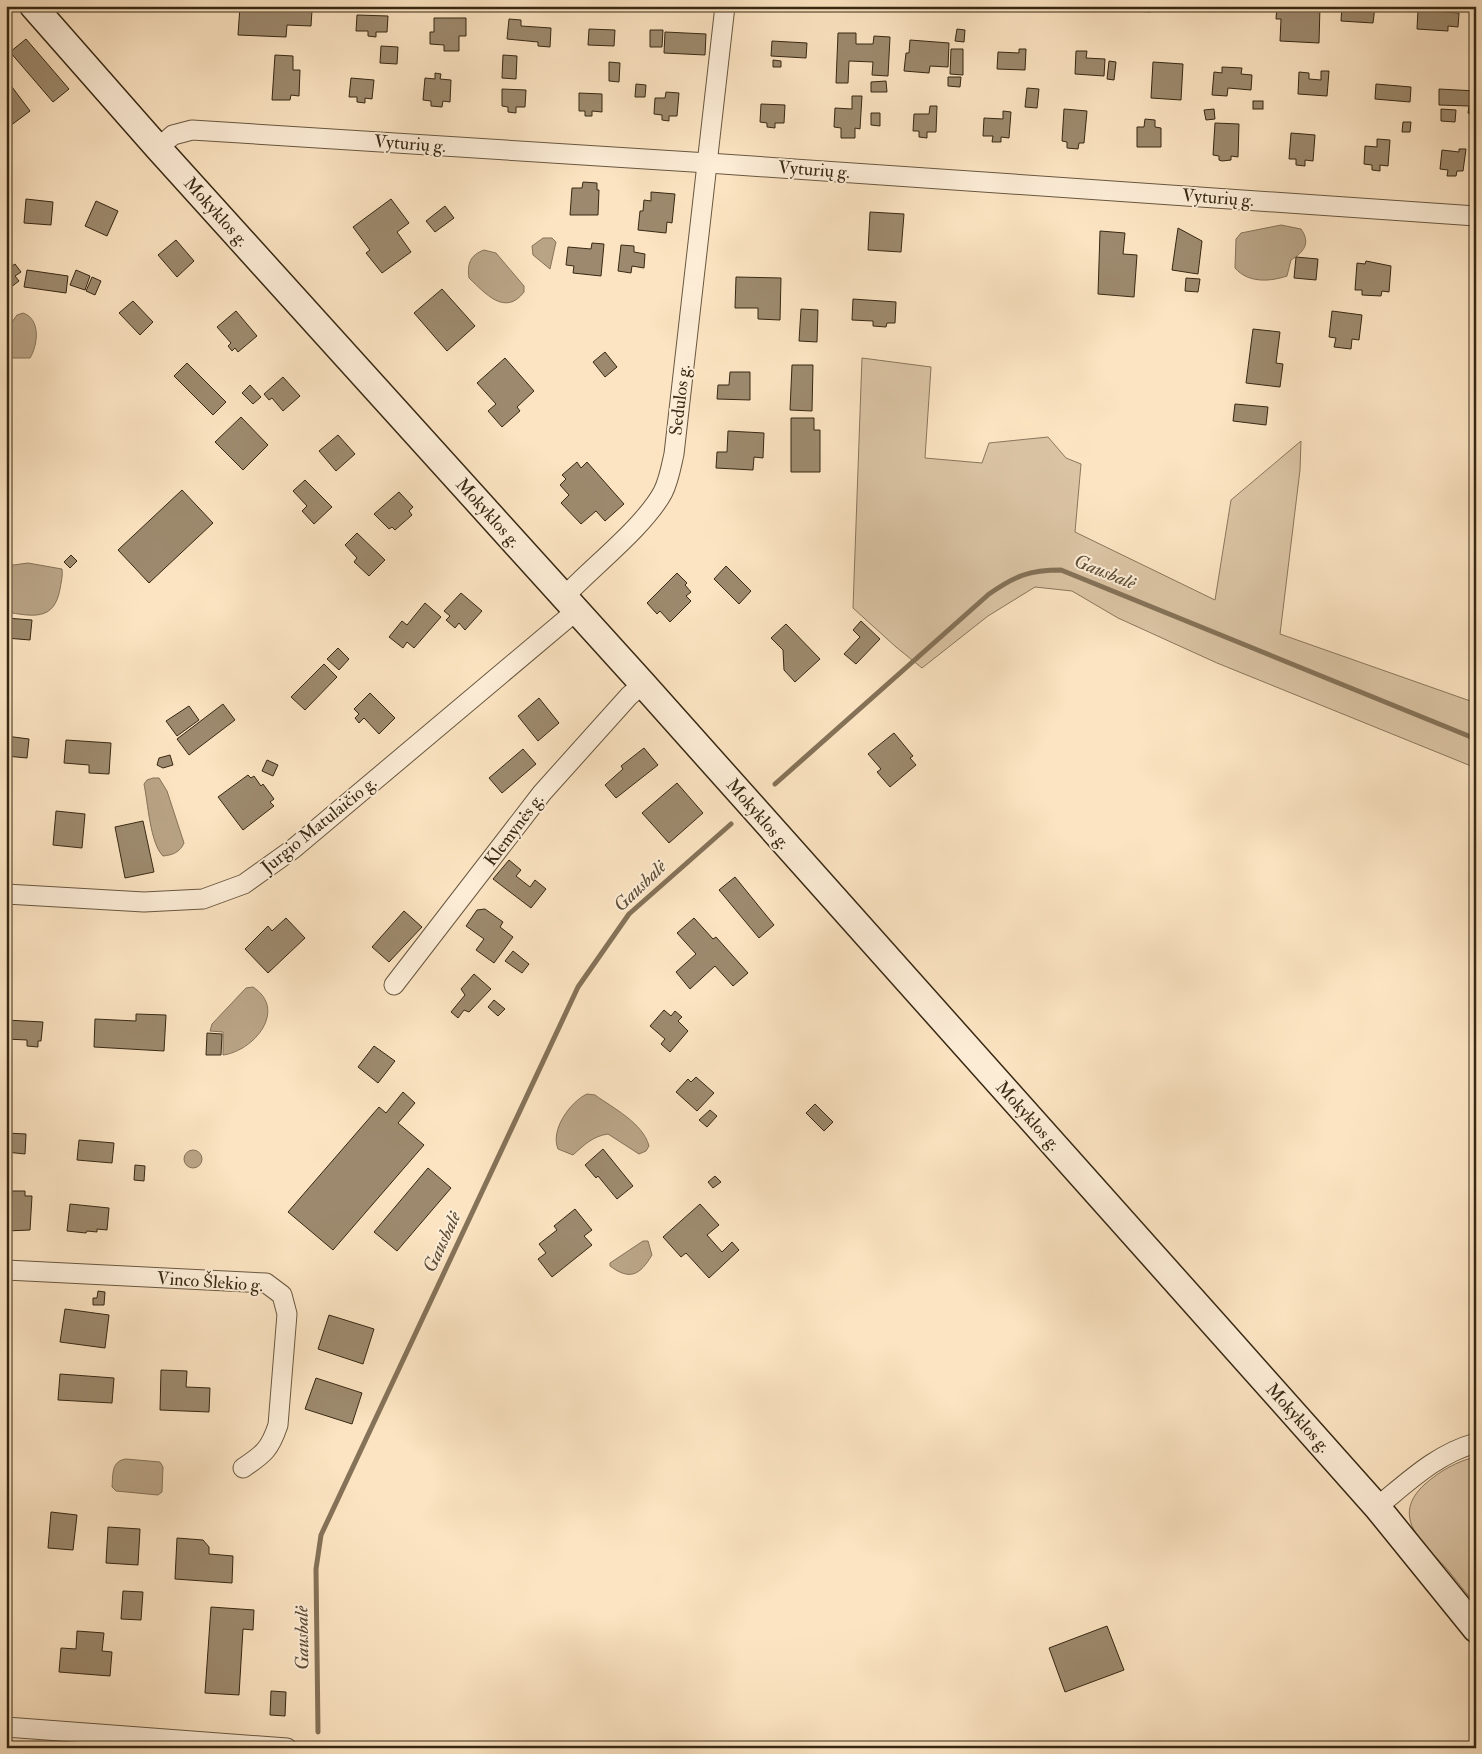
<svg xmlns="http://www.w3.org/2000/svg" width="1482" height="1754" font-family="'IM FELL Double Pica',serif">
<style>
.green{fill:#dbc4a4;stroke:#89765c}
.water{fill:#b9a486;stroke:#857258}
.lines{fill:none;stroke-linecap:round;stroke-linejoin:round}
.stream{stroke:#857258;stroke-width:5}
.building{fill:#9d8a6e;stroke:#372813}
.street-casing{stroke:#68573f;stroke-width:21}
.secondary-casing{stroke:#372813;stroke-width:29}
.street{stroke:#fdedd7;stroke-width:19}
.secondary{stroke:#fdedd7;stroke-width:26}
.labels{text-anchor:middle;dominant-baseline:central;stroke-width:4;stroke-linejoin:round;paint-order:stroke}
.street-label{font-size:18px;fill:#372813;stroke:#fdedd7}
.water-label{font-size:19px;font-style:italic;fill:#5e4d36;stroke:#fdedd7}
</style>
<rect width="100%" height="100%" fill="#fce4c2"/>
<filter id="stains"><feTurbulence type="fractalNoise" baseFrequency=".004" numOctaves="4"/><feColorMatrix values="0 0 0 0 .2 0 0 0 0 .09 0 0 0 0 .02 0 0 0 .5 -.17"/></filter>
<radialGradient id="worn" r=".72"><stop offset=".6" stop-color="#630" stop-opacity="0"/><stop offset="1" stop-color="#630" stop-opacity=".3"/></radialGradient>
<g class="green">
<path d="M862 358 931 367 925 458 982 463 989 443 1048 437 1066 458 1081 464 1075 532 1215 600 1231 500 1301 441 1300 470 1280 634 1476 703V768L1217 663 1118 618 1072 591 1035 587 988 616 922 668 896 647 853 608Z"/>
<path d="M1476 1457V1605C1466 1593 1457 1581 1447 1569 1423 1543 1389 1517 1425 1484 1440 1471 1457 1461 1476 1457Z"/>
</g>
<g class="water">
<path d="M1281 225 1301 229C1311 243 1304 252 1291 260L1287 276C1269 282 1248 283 1235 268L1236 239 1241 233Z"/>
<path d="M543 238H552L556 242 550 269 533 255 532 246Z"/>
<path d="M484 250 496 253 524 286V292C505 317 485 293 469 278 467 264 470 255 484 250Z"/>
<path d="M23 313C41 319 38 345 30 358H8L6 356 7 329 17 315Z"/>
<path d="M28 563 62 569C63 576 61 583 60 589 54 622 32 616 6 612V566Z"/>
<path d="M153 778H159L167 791 184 843C180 852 173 855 163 856 150 843 148 803 144 784L147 780Z"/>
<path d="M253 987C288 1010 254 1051 223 1055V1032L210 1031 212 1024 246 988Z"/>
<path d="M587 1094 595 1095C613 1108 643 1123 649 1146L646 1151 639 1154 608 1134C593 1136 584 1145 573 1155L558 1149C550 1130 570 1102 587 1094Z"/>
<circle cx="193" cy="1159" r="9"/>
<path d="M643 1241H648L652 1255C640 1275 630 1281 610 1266V1263Z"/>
<path d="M126 1459 160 1462 163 1467 162 1492 158 1495 116 1491 112 1487C113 1475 111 1461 126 1459Z"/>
</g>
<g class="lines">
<g class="stream">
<path d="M775 784 989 594C1015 576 1029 570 1061 570L1476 739"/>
<path d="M318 1732 316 1569 321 1535 578 987 629 914 731 824"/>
</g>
</g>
<g class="building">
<path d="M240 6H287V9L312 10 311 26 287 25 286 37 238 35Z"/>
<path d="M1043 6H1071L1070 10 1043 8Z"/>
<path d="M1117 6H1152L1151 12 1117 10Z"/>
<path d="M1277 6H1320L1319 43 1280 41 1281 19H1276Z"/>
<path d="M1342 6H1375L1373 23 1341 21Z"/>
<path d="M1418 10 1459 13 1458 27 1448 26V31L1417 29Z"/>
<path d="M357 15 388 16 387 32H376V37L368 36V31H356Z"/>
<path d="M434 18H466V36H459V51H444V45L430 44V32H434Z"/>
<path d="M509 19 521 20V26L551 28 550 47 538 46V42L507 39Z"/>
<path d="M589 29 615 30 614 46 588 45Z"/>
<path d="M957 29 965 30 964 42 955 41Z"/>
<path d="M650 30H663L662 47H650Z"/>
<path d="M665 32 706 34 705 55 664 53Z"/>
<path d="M838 33H856V44H873L874 36 890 37 888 76 872 75 873 62 849 61 848 83H836Z"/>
<path d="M26 39 69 89 53 102 10 52Z"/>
<path d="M910 40 949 43 948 67 930 66 929 73 904 71 906 53H909Z"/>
<path d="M772 41 807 43 806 58 771 56Z"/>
<path d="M381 46 398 47 397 64 380 63Z"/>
<path d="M951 49H963V75L950 74Z"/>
<path d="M1019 49H1026L1025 70 997 69 998 52 1019 53Z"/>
<path d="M1076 51H1087L1086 58 1105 59 1104 76 1075 74Z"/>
<path d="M275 55 293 56V70H300L299 96 291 95 290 100H272Z"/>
<path d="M503 55 517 56 516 79 502 78Z"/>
<path d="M773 60 781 61V67H773Z"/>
<path d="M1109 61 1116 62 1114 80 1107 79Z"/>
<path d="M609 62 620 63 619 82 609 81Z"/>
<path d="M1153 62 1183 64 1181 100 1151 98Z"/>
<path d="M1222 67 1242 68 1241 74 1252 75 1251 90 1228 88 1227 96 1212 95 1214 72 1222 73Z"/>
<path d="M1321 71H1329L1327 96 1298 94 1299 72 1309 73V79L1321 80Z"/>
<path d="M435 73 441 74 440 79 451 80 450 102 443 101 442 107 431 106V101L423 100 425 78 435 79Z"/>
<path d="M948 77H961L960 87 948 86Z"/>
<path d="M351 78 374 80 372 99 365 98V103L357 102V97H349Z"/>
<path d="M6 79 30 111 6 129Z"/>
<path d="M886 81 887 92H871V82Z"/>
<path d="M636 84 646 85 645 97H635Z"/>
<path d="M1376 84 1411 87 1410 102 1375 99Z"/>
<path d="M1027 88 1039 89 1037 108 1025 107Z"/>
<path d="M502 89 526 90 525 107H516V113L508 112V107L502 106Z"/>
<path d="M1439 89 1476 91V114L1468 113 1469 106 1439 105Z"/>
<path d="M666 92 679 93 677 116H669V121L662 120V115L654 114 655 98H665Z"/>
<path d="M579 93 602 94V112L592 111V116H585V111H579Z"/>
<path d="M852 96H862L860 129 855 128V138H841V128L834 127 835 108 852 109Z"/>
<rect x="1253" y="101" width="10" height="8"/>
<path d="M761 104 785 105 784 123H775V128L767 127V123L760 122Z"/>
<path d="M930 106H937L936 132H927V138L919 137V131H913L914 114H929Z"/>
<path d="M1064 109 1087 111 1084 143H1079L1078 149 1067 148V142L1062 141Z"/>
<path d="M1214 109 1215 119 1206 120 1204 110Z"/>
<path d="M1441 109 1456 110 1455 122 1441 121Z"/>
<path d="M1003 111 1011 112 1009 138 1001 137V142H992L993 136H983L984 118 1003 119Z"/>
<path d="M871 113H880V126L871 125Z"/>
<path d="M1145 119 1155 120V127L1161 128V147H1137V127H1144Z"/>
<path d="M1403 122H1411L1410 132H1402Z"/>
<path d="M1215 123 1239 124 1238 157 1231 156V160L1222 161 1219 160V156L1213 155Z"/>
<path d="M1291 133 1315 135 1313 161 1305 160V166L1296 165V159H1289Z"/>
<path d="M1377 139 1390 140 1388 166 1380 165V171L1372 170V165L1364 164 1365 146 1377 147Z"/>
<path d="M1459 149H1466L1463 171H1457L1456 176H1447L1448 170 1440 169 1442 150 1459 152Z"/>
<path d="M583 182 597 183V190H599L598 215H570L572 188H582Z"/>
<path d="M651 192 675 194 672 223 667 222 666 233 638 230 640 211H643L644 200 651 201Z"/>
<path d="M26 199 53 202 51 225 24 223Z"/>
<path d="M391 199 409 223 397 232 411 252 382 273 366 253 370 250 353 227Z"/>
<path d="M96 201 118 211 107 236 85 226Z"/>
<path d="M445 206 454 218 435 232 426 221Z"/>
<path d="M870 212 904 214 901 252 868 250Z"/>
<path d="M1178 228 1202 241 1198 274 1172 270Z"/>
<path d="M1100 231 1125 233 1123 254 1137 255 1134 297 1098 294Z"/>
<path d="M176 240 194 261 177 277 158 255Z"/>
<path d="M592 243 604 244 601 276 573 273 574 266 566 265 568 247 591 249Z"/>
<path d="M621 245 634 246V252L645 254 644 268 632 266 631 273 618 271Z"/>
<path d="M1296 257 1318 259 1316 280 1294 278Z"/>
<path d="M1366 261 1391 266 1389 292 1382 291 1381 296 1362 295V290H1355L1357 263 1365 264Z"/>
<path d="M15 264 21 272 15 276 19 281 11 287 7 281 8 280 6 270Z"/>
<path d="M27 270 68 276 66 293 24 287Z"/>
<path d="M76 270 90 276 85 290 70 285Z"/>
<path d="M92 277 101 281 95 295 86 291Z"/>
<path d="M736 277 781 278 780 320 758 319V308H735Z"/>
<path d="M1186 278 1200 279 1198 292 1185 291Z"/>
<path d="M442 289 475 326 447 351 414 313Z"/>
<path d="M853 299 896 302 895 323H887L886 327 873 326V321L852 320Z"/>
<path d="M133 301 153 322 140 335 119 313Z"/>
<path d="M801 309 818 310 817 342 799 341Z"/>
<path d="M236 311 257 336 238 352 235 348 232 351 228 346 231 343 217 327Z"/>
<path d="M1332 311 1362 315 1359 340 1352 339 1351 349 1334 347 1336 338 1329 337Z"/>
<path d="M1253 329 1280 332 1276 363 1283 364 1280 387 1246 383Z"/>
<path d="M605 352 617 367 605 377 593 362Z"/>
<path d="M505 358 534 391 517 407 520 411 502 427 488 411 496 404 477 383Z"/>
<path d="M187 363 226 402 213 415 174 376Z"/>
<path d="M792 365H813L812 411 790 410Z"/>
<path d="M730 372H750V400L717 399 718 385H729Z"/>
<path d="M283 377 300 396 283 411 272 398 269 400 264 394Z"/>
<path d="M250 385 261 397 253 404 242 393Z"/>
<path d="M1235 404 1268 407 1266 425 1233 421Z"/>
<path d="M241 417 268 445 243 470 215 442Z"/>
<path d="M791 418H814V430H820V472H791Z"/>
<path d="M728 431 764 433 763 458 754 457 753 470 716 468 717 452H727Z"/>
<path d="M338 435 355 454 336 471 319 451Z"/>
<path d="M577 462 581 468 587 462 624 504 605 521 596 511 581 524 561 503 569 495 560 485 566 479 562 475Z"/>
<path d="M305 480 332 507 314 524 302 511 307 506 293 491Z"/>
<path d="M182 490 213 523 149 583 118 550Z"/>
<path d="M399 492 413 507 409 511 412 515 395 530 392 527 389 529 374 514Z"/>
<path d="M357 533 385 560 369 576 354 562 357 558 345 545Z"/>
<path d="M71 555 77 561 70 568 64 562Z"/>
<path d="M726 566 751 591 739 604 714 579Z"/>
<path d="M677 573 687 583 685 585 691 592 686 596 691 601 670 622 660 611 657 614 647 603Z"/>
<path d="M461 593 482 611 465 630 459 623 455 628 446 620 450 616 444 611Z"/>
<path d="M425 603 441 617 414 648 407 642 403 648 389 637 402 621 407 625Z"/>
<path d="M6 618 32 620 30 640 6 638Z"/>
<path d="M861 621 880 639 856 664 844 654 860 637 853 630Z"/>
<path d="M786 624 820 659 795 682 784 670 783 650 771 638Z"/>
<path d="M338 648 349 659 339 670 327 659Z"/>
<path d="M324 664 337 677 305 710 291 697Z"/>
<path d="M370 693 395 718 379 734 364 718 359 723 355 718 359 714 354 709Z"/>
<path d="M539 698 559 723 538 741 518 716Z"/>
<path d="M223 704 235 720 189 755 177 739Z"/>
<path d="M189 706 199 720 177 736 166 721Z"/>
<path d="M894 733 913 756 910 758 916 765 890 787 877 772 881 769 868 754Z"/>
<path d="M6 736 29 739 27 758 6 756Z"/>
<path d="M66 740 111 743 109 774 89 773V765L64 763Z"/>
<path d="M644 748 658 765 616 798 605 785 623 769 621 766Z"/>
<path d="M523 749 536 764 502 793 489 778Z"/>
<path d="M170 755 173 765 163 768 157 765 159 758Z"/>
<path d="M267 760 278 765 273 776 262 771Z"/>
<path d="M248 775 251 778 254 776 261 786 263 784 274 799 270 802 274 806 243 830 218 797Z"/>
<path d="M677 783 703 813 669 843 642 813Z"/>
<path d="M6 809H10L9 831 6 830Z"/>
<path d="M56 811 85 814 82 848 53 845Z"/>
<path d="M143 821 154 872 125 878 115 827Z"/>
<path d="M509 860 521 870 516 876 530 887 535 880 546 889 531 908 493 879Z"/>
<path d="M735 877 774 925 759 938 719 890Z"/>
<path d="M485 909 503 922 500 927 513 937 494 963 476 950 484 939 466 926 477 910Z"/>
<path d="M404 911 422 927 389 962 372 947Z"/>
<path d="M286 918 305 938 268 973 245 949 268 926 272 931Z"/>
<path d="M694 918 713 939 716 937 748 973 733 986 715 966 690 989 676 972 696 954 677 933Z"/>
<path d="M513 951 529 964 522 973 505 961Z"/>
<path d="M474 974 491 989 469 1012 464 1010 458 1018 451 1012 465 995 461 989Z"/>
<path d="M494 1000 505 1009 498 1016 488 1007Z"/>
<path d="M664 1010 671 1016 675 1011 682 1017 678 1021 688 1031 670 1052 661 1044 665 1039 650 1026Z"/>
<path d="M136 1014 166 1015 164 1051 94 1047 95 1019 136 1021Z"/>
<path d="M6 1020 43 1022 41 1041H38V1047L27 1046V1040L6 1039Z"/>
<path d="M207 1033 222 1034 221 1055H206Z"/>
<path d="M374 1046 395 1061 378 1083 358 1067Z"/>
<path d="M696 1077 714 1093 697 1111 676 1092 688 1079 691 1082Z"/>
<path d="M403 1092 415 1103 398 1123 424 1145 333 1250 288 1212 379 1107 386 1113Z"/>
<path d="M815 1104 833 1122 824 1131 806 1113Z"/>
<path d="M710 1110 717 1116 707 1127 699 1120Z"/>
<path d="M6 1133 26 1134 25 1154 6 1152Z"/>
<path d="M79 1140 114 1143 112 1163 77 1160Z"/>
<path d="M603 1149 633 1186 617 1199 598 1176 596 1178 585 1165Z"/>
<path d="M135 1165 145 1166 144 1181 134 1180Z"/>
<path d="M428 1168 451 1188 397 1251 374 1232Z"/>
<path d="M715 1176 721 1182 713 1188 708 1182Z"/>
<path d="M12 1191H25V1196H32L30 1230 6 1231V1195H12Z"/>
<path d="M70 1204 109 1208 107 1230 97 1229V1232L87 1231 86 1233 67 1231Z"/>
<path d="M700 1204 719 1225 707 1235 722 1252 732 1242 739 1250 709 1278 686 1253 681 1257 663 1237Z"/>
<path d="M575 1209 592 1230 584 1236 592 1245 552 1277 538 1259 546 1253 539 1244 557 1230 554 1226Z"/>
<path d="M98 1291 105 1292 104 1305H93V1298H97Z"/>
<path d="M65 1309 109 1315 105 1348 60 1342Z"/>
<path d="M329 1315 374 1329 363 1364 318 1349Z"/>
<path d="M161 1370 187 1371 186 1387 210 1388 209 1412 160 1410Z"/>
<path d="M60 1374 114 1378 112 1403 58 1400Z"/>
<path d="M316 1378 362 1393 352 1424 305 1409Z"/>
<path d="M51 1512 77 1515 73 1550 48 1548Z"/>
<path d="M108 1527 140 1529 138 1565 106 1563Z"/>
<path d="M177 1538 203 1540 209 1547V1554L233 1556 232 1583 175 1579Z"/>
<path d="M123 1591 143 1592 141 1620 121 1619Z"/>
<path d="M6 1597H10L6 1636Z"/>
<path d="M211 1607 254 1610 253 1630 243 1629 239 1695 205 1693Z"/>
<path d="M1107 1626 1124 1670 1065 1692 1049 1648Z"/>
<path d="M77 1631 104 1633 102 1651 112 1652 110 1676 59 1672 61 1648 76 1649Z"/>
<path d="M271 1691 286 1692 285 1716 270 1715Z"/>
</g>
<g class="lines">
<defs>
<g id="street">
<path d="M158 148 173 135 192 130 708 163 1476 216"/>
<path d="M564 597C592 567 645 526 663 492 669 480 671 467 674 454L725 6"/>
<path d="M6 894 144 902 203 899 244 884 293 849 576 611"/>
<path d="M394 985 542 793 629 696 643 684"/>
<path d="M6 1270 266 1283 282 1295 287 1314 278 1425C270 1449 264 1454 243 1468"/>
<path d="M1377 1507C1408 1482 1436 1454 1476 1443"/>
<path d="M6 1727 287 1748"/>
</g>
<path id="secondary" d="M33 6 158 148 643 684 1215 1325 1377 1507 1476 1629"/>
</defs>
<use href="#street" class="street-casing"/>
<use href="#secondary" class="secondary-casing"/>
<use href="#street" class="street"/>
<use href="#secondary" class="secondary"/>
</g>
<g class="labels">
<g class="street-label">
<text transform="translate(410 144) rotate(4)">Vyturių g.</text>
<text transform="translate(814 170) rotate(4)">Vyturių g.</text>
<text transform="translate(1218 198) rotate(4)">Vyturių g.</text>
<text transform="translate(216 212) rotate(48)">Mokyklos g.</text>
<text transform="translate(680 400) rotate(-83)">Sedulos g.</text>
<text transform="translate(488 513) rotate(48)">Mokyklos g.</text>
<text transform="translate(758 814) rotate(49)">Mokyklos g.</text>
<text transform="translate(319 825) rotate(-39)">Jurgio Matulaičio g.</text>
<text transform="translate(514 830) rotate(-53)">Klemynės g.</text>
<text transform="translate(1028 1116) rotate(48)">Mokyklos g.</text>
<text transform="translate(210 1282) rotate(4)">Vinco Šlekio g.</text>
<text transform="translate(1298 1418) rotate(48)">Mokyklos g.</text>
</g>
<g class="water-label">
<text transform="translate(1105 572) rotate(22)">Gausbalė</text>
<text transform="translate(640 886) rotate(-44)">Gausbalė</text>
<text transform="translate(442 1242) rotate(-65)">Gausbalė</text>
<text transform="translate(302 1638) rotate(-91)">Gausbalė</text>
</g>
</g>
<rect width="1482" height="1754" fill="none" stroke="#fce4c2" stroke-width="25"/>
<rect x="8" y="8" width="1467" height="1739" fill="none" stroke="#372813" stroke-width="2.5"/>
<rect x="12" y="12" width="1457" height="1729" fill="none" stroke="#372813"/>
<rect width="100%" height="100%" filter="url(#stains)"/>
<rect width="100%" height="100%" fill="url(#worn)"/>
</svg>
